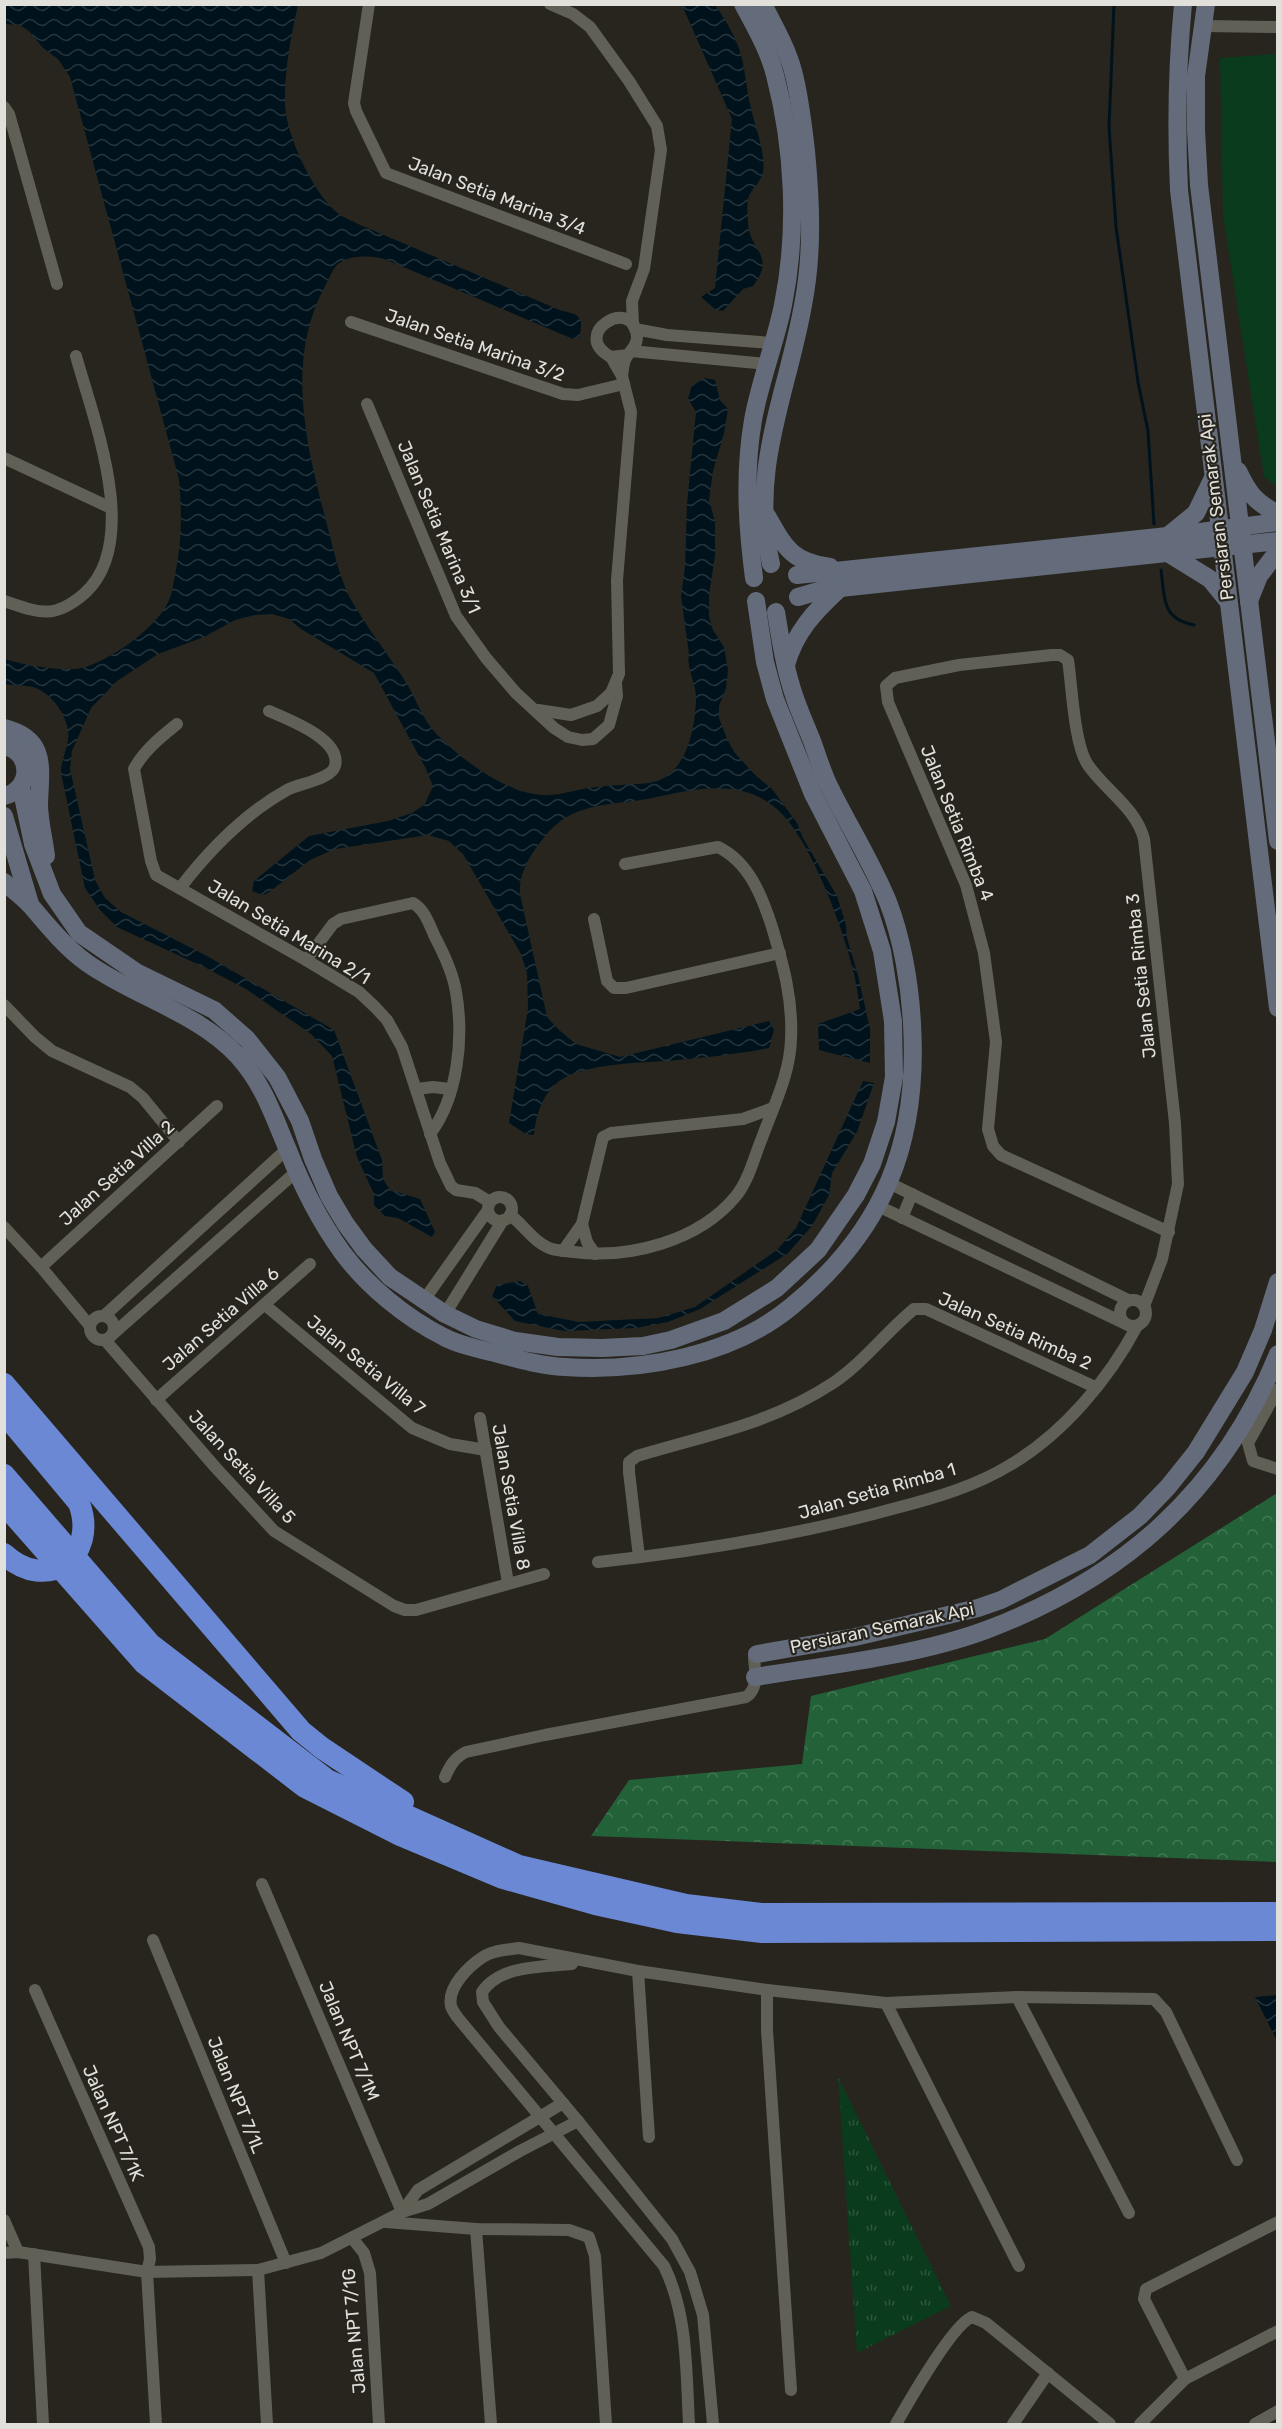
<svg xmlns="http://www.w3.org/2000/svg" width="1282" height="2429" font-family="Rubik,sans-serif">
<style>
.green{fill:#0a3b1d}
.forest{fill:url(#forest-crowns)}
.park{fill:url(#park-tufts)}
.water{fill:url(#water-waves)}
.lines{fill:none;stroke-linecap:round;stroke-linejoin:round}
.stream{stroke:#00131d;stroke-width:3}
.street{stroke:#616056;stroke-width:12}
.secondary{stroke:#646c7c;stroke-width:18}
.highway{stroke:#6b88d5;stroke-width:22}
.labels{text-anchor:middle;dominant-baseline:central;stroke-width:4.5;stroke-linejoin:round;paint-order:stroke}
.street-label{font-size:18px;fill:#e1e0da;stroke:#27251d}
</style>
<defs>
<pattern id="forest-crowns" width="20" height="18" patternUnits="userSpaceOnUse" patternTransform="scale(1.5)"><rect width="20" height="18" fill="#236238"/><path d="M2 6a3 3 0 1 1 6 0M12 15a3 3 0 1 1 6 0" fill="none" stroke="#437854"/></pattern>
<pattern id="park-tufts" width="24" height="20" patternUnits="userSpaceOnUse" patternTransform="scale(1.5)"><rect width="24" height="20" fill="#0a3b1d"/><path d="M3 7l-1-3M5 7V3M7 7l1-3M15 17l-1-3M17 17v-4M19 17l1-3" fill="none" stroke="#2d573d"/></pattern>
<pattern id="water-waves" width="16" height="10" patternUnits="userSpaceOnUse" patternTransform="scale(1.5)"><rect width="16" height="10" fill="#00131d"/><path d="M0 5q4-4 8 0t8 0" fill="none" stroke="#25353d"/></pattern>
</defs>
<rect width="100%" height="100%" fill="#27251d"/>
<path class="green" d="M1277 54H1278L1277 487 1264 477 1223 215 1220 58Z"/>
<path class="forest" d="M1277 1493V1862L591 1836 629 1780 802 1764 811 1696 1045 1639Z"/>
<path class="park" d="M838 2077 951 2306 857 2353Z"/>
<g class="water">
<path d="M5 4 298 5C291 35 284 73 285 104 286 135 315 199 342 216 347 219 353 221 358 224L562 311C581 314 584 319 579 337L573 339 387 260C373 255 348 254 337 265 332 270 329 280 325 286 285 361 306 444 326 521 333 546 338 574 350 598 366 626 387 653 405 681 415 696 421 716 433 730 457 757 504 792 541 795 554 796 569 792 583 789 605 785 626 785 648 783 686 779 695 729 696 700 697 684 686 669 689 654L681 596 685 567 687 504 696 412 688 399 692 385 705 378 715 380 720 400 728 409 724 433 713 471 709 500 715 522V556L709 595V616L713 630 724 647 728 670 726 688 719 706V718L727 739 735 753 755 775 772 789 797 823 803 838 837 896 846 925 847 938 858 975 870 1029V1063L819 1050 818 1024 860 1009C858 996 856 982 853 969 842 926 811 840 778 810 740 776 691 790 648 799 618 804 581 803 557 824 549 830 542 840 536 848 526 862 519 877 520 894L547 1017 559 1030 576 1044 620 1057 769 1021 774 1030 769 1048C740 1054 708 1057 678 1060 646 1063 584 1062 558 1082 542 1095 536 1115 534 1135L526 1134 509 1123 528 1009 527 973 521 954 463 854 449 841 428 835 335 849 310 860 268 893 263 895 252 891 254 881 309 836 388 821 412 813 425 804 433 786 425 767 374 673 301 629 289 619 272 614 255 615 235 620 204 637 158 654 117 681 91 708 72 751 70 769 95 880 105 898 121 912 207 956 334 1030 382 1160 383 1179 390 1190 420 1199 435 1232 432 1237 398 1218 385 1216 374 1205V1194L357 1157 332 1056 311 1034 246 989 206 968 117 927 100 910 85 888 61 773C61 761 66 752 68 740 71 720 53 693 33 687 25 685 14 686 5 684V659C23 665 63 672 82 668 109 661 153 630 166 606 172 596 173 586 175 575 182 541 182 514 179 479L70 77 58 59 43 48 30 32 20 25 5 24Z"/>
<path d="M682 5H715C727 22 739 42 743 63 746 78 747 93 751 108 755 128 766 152 763 172 761 182 753 187 749 196 746 203 748 216 748 223 749 251 777 255 753 286L743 289 723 311 716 310 701 297 715 288 732 119Z"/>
<path d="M863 1081 874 1083 857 1132 832 1173 829 1195 812 1226 787 1254 700 1309 668 1322 636 1328 564 1331 515 1321 492 1296 497 1285 520 1281 528 1286 538 1314 579 1322 658 1318 695 1307 777 1250 796 1228Z"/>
<path d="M1277 1995H1278L1277 2041 1255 1997Z"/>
</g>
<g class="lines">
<g class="stream">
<path d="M1114 4 1109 127 1116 227 1138 382 1148 431 1154 524"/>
<path d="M1161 570C1165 598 1161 619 1194 625"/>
</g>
<g class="street">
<path d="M369 4 354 103 356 111 386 173 626 264"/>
<path d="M550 4 573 14 590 27 629 81 657 126 661 150 644 269 632 301 633 325"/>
<path d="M1204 26 1278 27"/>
<path d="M4 107 9 114 57 284"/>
<path d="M351 322 563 394 578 395 624 384"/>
<path d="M635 329 667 335 772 343"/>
<path d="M631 351 767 364"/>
<path d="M622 376C623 370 623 363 626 358 630 350 637 347 637 337 634 294 568 334 611 357L628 355"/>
<path d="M367 404 456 616 486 658 516 693 554 728 568 737 582 740 593 739 609 725 617 696 616 684"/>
<path d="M4 458 111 508"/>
<path d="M4 601C40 613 54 620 85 593 142 541 93 418 76 356"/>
<path d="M538 710 571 715 597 706 611 693 619 674 617 580 631 412 622 376 611 357"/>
<path d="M177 724C161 737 144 750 134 769L151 861 156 875 306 960 359 992 375 1007 387 1020 402 1047 440 1163 451 1186 456 1190 475 1193 490 1202"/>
<path d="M180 888C210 849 244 814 287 790 298 784 332 779 335 766 342 739 287 719 269 711"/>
<path d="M594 919 607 981 614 988H626L780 953"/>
<path d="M306 960 333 924 341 919 413 903C425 910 429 924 435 937 444 954 453 973 456 992 464 1038 458 1097 430 1134"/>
<path d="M4 1005 35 1037 52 1051 130 1087 143 1098 179 1142"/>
<path d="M417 1089 433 1087 450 1089"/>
<path d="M889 1183 1128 1300"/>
<circle cx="500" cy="1209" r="12"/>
<path d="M878 1206 1124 1323"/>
<path d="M510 1215C524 1225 535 1244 552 1249 559 1251 567 1251 574 1252 630 1259 699 1241 736 1196 749 1180 754 1157 762 1138 774 1105 790 1074 791 1039 793 999 783 964 772 927 762 896 749 862 718 847L625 864"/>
<path d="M902 1218 912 1194"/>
<path d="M582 1224 587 1242 595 1254"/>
<path d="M4 1227 41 1267 90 1326"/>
<path d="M563 1251 582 1224 603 1137 611 1133 743 1119 773 1108"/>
<path d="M41 1267 217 1106"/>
<circle cx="1133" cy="1313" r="13"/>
<path d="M424 1300 488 1210"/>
<path d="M265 1305 412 1428 450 1444 486 1450"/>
<path d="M1144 1306 1162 1259 1178 1184 1175 1123 1144 839C1136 808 1106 791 1088 765 1074 745 1072 686 1068 660L1060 655H1052L959 665 895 678 886 686 888 702 966 885 984 953 996 1042 988 1129 993 1146 1001 1155 1169 1232"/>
<path d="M445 1314 503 1220"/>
<path d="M104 1316 287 1149"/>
<circle cx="102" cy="1328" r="12"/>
<path d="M113 1334 297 1171"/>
<path d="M105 1340 216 1468 274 1531 394 1606 405 1610H416L544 1574"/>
<path d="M1278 1389 1248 1443 1253 1461 1278 1469"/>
<path d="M156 1400 310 1264"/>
<path d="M480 1418 508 1583"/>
<path d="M639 1557 629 1472V1462L637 1456C706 1435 771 1424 833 1383 863 1363 886 1332 914 1309H926L1095 1387"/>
<path d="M598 1562C698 1551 799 1535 896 1508 935 1498 976 1486 1010 1465 1063 1434 1109 1379 1137 1326"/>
<path d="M445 1777C450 1766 454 1758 466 1752L545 1735 746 1697C759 1689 755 1670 754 1658L757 1654"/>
<path d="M262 1884 402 2212"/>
<path d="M153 1940 286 2263"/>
<path d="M572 1964C542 1967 500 1965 482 1992L483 2002 499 2027 578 2121 672 2239 690 2272 703 2315 713 2424"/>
<path d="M638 1971 519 1948C507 1950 493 1950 483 1957 469 1966 447 1987 451 2006 452 2010 456 2015 458 2018L664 2266C688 2315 686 2371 689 2424"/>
<path d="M35 1990 149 2247 150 2259 147 2272 156 2424"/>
<path d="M1017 1997 1129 2213"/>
<path d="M886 2003 1019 2266"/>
<path d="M649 2137 638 1971 767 1990"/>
<path d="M402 2212 418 2190 563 2103"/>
<path d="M4 2220 18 2252"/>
<path d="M386 2222 476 2229 569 2230 589 2237 595 2256 606 2424"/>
<path d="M476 2229 491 2424"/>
<path d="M352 2238 364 2253 370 2273 379 2424"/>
<path d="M4 2253 18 2252 147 2272 258 2270 321 2253 402 2212 428 2204 520 2151 578 2121"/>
<path d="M34 2254 43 2424"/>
<path d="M258 2270 267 2424"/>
<path d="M1185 2379 1144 2299 1146 2289 1278 2222"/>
<path d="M791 2390 767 2030V1990L886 2003 1017 1997 1154 1999 1166 2012 1237 2160"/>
<path d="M896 2424C908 2403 952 2325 972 2317L986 2323 1110 2424"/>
<path d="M1013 2424 1048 2373"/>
<path d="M1140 2424 1185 2379 1278 2331"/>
<path d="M1255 2424 1278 2411"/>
</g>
<g class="secondary">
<path d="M743 4C755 26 769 51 775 75 794 148 798 231 783 305 775 344 760 381 753 420 744 473 747 525 754 578"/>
<path d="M763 4C774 26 787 48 793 71 800 97 803 125 806 151 811 203 813 254 803 305 787 395 749 470 771 564"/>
<path d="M1183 4C1177 67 1176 127 1179 190L1278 1008"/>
<path d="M1206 4 1196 76V130L1199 185 1278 841"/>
<path d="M1238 471C1249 494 1255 502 1278 514"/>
<path d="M767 516C785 548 792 562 830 567"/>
<path d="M1169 535 1196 513 1212 480"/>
<path d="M1168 553 1210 579 1228 601"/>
<path d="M797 575 1168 536 1278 522"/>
<path d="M798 597 822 590 1278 541"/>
<path d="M1249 601 1259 576 1278 551"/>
<path d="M786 665C795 632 815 611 839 589"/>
<path d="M4 728C48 739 40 768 39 804 39 821 44 839 46 856"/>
<path d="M4 746C33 752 32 790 4 796"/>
<path d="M21 787 33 844 52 894 79 933 136 972 214 1010 247 1039 277 1077 300 1121 313 1159 329 1196 345 1223 364 1249 390 1277 445 1314 476 1329 515 1341 558 1347 602 1348 643 1346 671 1340 724 1321 777 1288 818 1250 856 1195 872 1164 886 1122 894 1077 893 1021 882 951 863 891 813 794 775 699 765 662 756 601"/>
<path d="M4 816 30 904"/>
<path d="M4 882C13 890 23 897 31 906 48 926 65 947 87 963 135 997 197 1012 238 1056 264 1085 273 1115 288 1150 302 1186 319 1220 342 1252 367 1286 406 1318 444 1337 459 1345 478 1349 495 1353 517 1359 541 1366 565 1367 641 1372 732 1356 792 1306 884 1230 919 1143 912 1024 910 984 902 938 888 902 872 863 850 828 831 790 823 775 818 757 812 741 804 721 795 702 790 682 783 659 780 635 776 612"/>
<path d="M757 1654 855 1637 978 1608 1001 1600 1090 1555 1140 1516 1168 1487 1196 1452 1245 1372 1263 1330 1278 1282"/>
<path d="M755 1677C829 1665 916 1656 986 1630 1124 1578 1222 1491 1278 1354"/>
</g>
<g class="highway">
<path d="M4 1384 301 1731 322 1748 403 1802"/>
<path d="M4 1413 79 1503C99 1557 47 1594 4 1554"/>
<path d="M4 1475 150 1644 327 1780 519 1866 686 1905 761 1914 1278 1913"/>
<path d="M4 1504 144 1663 305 1787 398 1834 503 1878 595 1904 677 1922 762 1932 1278 1930"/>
</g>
</g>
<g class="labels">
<g class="street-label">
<text transform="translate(497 196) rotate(21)">Jalan Setia Marina 3/4</text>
<text transform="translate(475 345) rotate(19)">Jalan Setia Marina 3/2</text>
<text transform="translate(1216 507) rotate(-97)">Persiaran Semarak Api</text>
<text transform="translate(439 527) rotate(67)">Jalan Setia Marina 3/1</text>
<text transform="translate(957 823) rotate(68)">Jalan Setia Rimba 4</text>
<text transform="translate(289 932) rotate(31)">Jalan Setia Marina 2/1</text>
<text transform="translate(1141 976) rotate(-96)">Jalan Setia Rimba 3</text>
<text transform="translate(117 1173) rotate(-42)">Jalan Setia Villa 2</text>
<text transform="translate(221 1319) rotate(-41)">Jalan Setia Villa 6</text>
<text transform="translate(1015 1331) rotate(24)">Jalan Setia Rimba 2</text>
<text transform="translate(366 1365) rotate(39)">Jalan Setia Villa 7</text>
<text transform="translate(242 1467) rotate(47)">Jalan Setia Villa 5</text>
<text transform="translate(877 1491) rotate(-16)">Jalan Setia Rimba 1</text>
<text transform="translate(511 1497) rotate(80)">Jalan Setia Villa 8</text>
<text transform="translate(882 1628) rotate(-12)">Persiaran Semarak Api</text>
<text transform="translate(349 2041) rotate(67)">Jalan NPT 7/1M</text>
<text transform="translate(236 2095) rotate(68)">Jalan NPT 7/1L</text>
<text transform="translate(113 2123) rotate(66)">Jalan NPT 7/1K</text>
<text transform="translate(354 2331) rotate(-95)">Jalan NPT 7/1G</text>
</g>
</g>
<rect width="1282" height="2429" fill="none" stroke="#e1e0da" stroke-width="12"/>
</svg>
